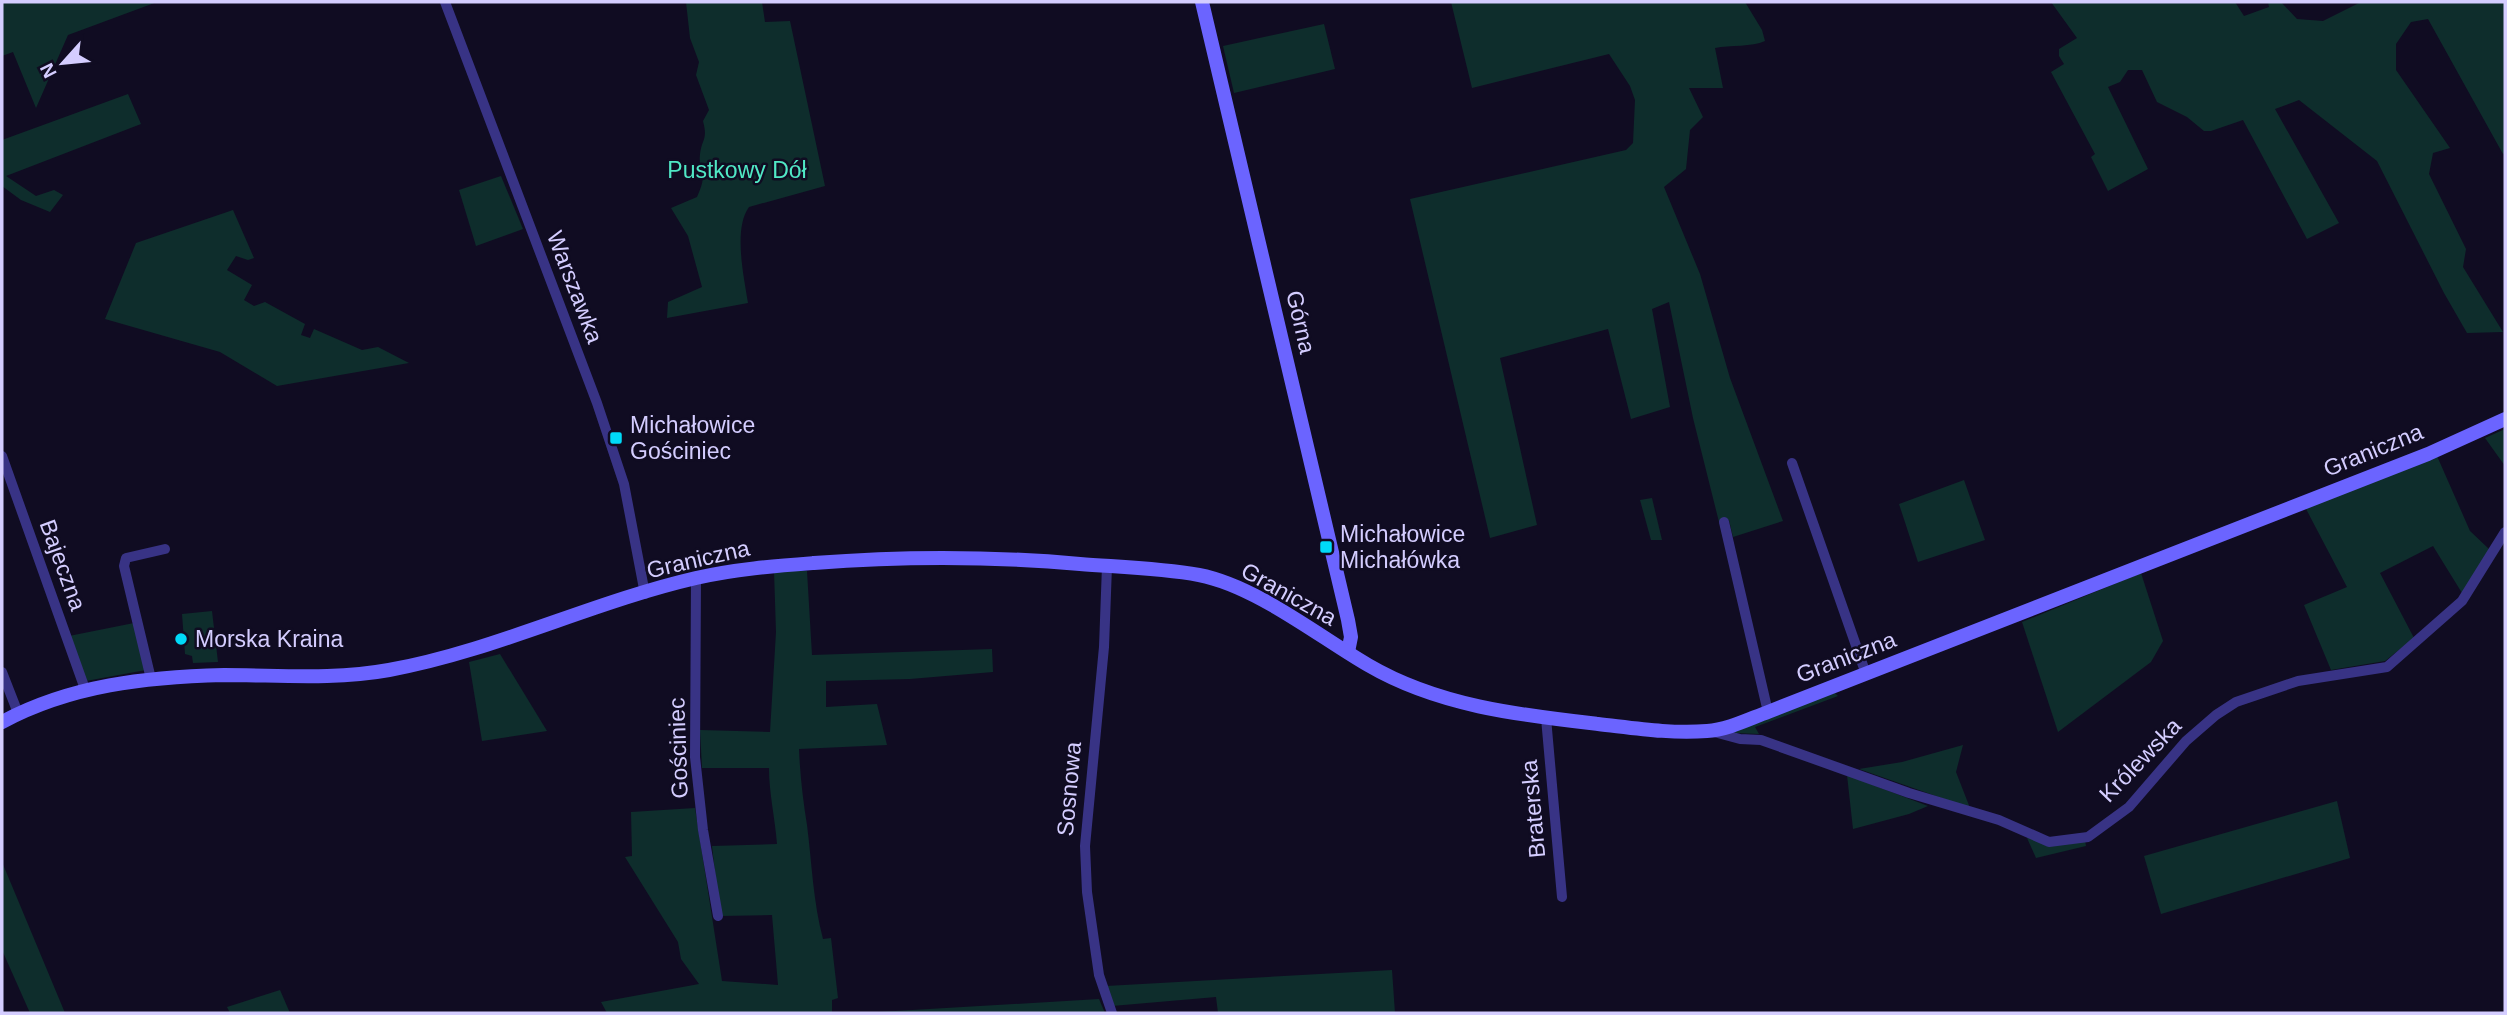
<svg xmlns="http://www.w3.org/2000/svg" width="2507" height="1015" font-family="Arial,sans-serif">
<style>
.green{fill:#0e2d2c}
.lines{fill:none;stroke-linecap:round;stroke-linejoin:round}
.street{stroke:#383385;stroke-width:10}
.secondary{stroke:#6b64ff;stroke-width:14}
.poi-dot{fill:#00daf8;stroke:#100c22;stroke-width:2.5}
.labels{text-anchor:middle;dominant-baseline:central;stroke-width:5;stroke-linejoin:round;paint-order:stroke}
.park-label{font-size:23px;fill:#50e8c5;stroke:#100c22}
.street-label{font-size:23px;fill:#d4cdff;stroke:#100c22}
.poi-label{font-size:23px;fill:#d4cdff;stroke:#100c22;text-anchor:start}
</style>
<rect width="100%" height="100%" fill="#100c22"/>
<g class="green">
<path d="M2 2H157L68 35 36 108 13 52 2 56Z"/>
<path d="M686 2H762L765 22 790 21 825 186 749 207C733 229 744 277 748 303L667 318 668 302 702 287 688 236 671 208 697 197C709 171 698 175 700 154 702 138 708 140 703 121L709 110 696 75 699 62 690 38Z"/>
<path d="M1451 2H1745L1762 30 1765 41C1752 47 1730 45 1715 48L1723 88H1689L1703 117 1690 130 1686 169 1664 187 1700 274 1730 378 1783 521 1733 537 1729 520 1719 522 1693 418 1669 302 1652 309 1670 407 1631 419 1608 329 1500 358 1537 525 1490 538 1410 199 1626 150 1633 143 1635 100 1630 86 1609 54 1472 88Z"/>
<path d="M2051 2H2235L2244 16 2269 7 2268 2H2281L2297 19 2323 21 2361 2H2505V153L2503 154 2428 19 2411 22 2396 44V70L2450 148 2433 153 2429 174 2466 249 2463 267 2503 332 2467 333 2444 293 2377 161 2299 100 2275 109 2339 223 2307 239 2243 120 2211 131H2204L2187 117 2157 102 2142 70H2128L2120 82 2108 87 2148 169 2108 191 2091 157 2095 154 2051 72 2064 64 2059 56V49L2077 38Z"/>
<path d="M1324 24 1335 69 1234 93 1223 46Z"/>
<path d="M128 94 141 124 6 176 36 196 54 190 63 195 50 212 21 200 2 186V140Z"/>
<path d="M501 176 523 229 476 246 459 190Z"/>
<path d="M233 210 254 258 248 260 236 256 227 270 252 285 244 300 254 306 265 302 305 324 301 335 310 338 314 329 362 350 378 347 409 363 277 386 220 352 105 319 136 243Z"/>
<path d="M2505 429V466L2485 438Z"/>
<path d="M2437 456 2470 531 2490 550 2462 593 2433 546 2380 573 2414 638 2385 661 2331 670 2304 605 2347 587 2305 507Z"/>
<path d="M1964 480 1985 540 1918 562 1899 504Z"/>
<path d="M1652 498 1662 540H1651L1640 500Z"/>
<path d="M774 571H807L812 655 992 649 993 672 910 679 826 681V707L877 704 887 745 799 749C800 775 803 800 807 825 812 864 813 901 823 939L831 938 838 998 832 1000V1013H607L601 1002 699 984 681 959 678 942 625 857 632 856 631 812 695 808 722 981 778 985 772 915 720 916 712 846 777 844C775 818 769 793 769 768H702L700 730 770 732 776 632Z"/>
<path d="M2141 573 2163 641 2151 662 2058 732 2022 622Z"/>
<path d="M212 611 218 662 193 663 192 656 185 654 182 614Z"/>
<path d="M134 623 146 670 86 681 69 636Z"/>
<path d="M500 654 547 731 482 741 469 662Z"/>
<path d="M1835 693 1838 696 1755 727 1759 734 1734 733 1732 729Z"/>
<path d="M1963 745 1956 772 1970 808 1859 769 1902 762Z"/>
<path d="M1847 775 1928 806 1909 814 1853 829Z"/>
<path d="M2337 801 2350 858 2161 914 2144 856Z"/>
<path d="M2027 838 2085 840 2086 846 2036 858Z"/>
<path d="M2 862 65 1013H30L2 950Z"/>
<path d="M1392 970 1395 1013H1218L1216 997 1112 1006 1106 986Z"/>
<path d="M280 990 290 1013H230L227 1007Z"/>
<path d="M1099 999 1105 1013 878 1012Z"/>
</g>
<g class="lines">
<g class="street">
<path d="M445 2 597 403 624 484 645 594"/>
<path d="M2 456 85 689"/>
<path d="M1792 463 1866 674"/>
<path d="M1724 522 1768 712"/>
<path d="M1107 566 1104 647 1085 846 1087 892 1099 975 1112 1013"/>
<path d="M696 578 695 757 703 830 718 916"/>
<path d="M2 672 18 713"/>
<path d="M151 679 124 566 126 558 165 549"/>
<path d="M1546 718 1562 897"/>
<path d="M1714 732 1740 739 1761 740 1909 793 1999 820 2049 842 2088 837 2129 807 2186 741 2216 715 2236 702 2298 681 2387 667 2462 601 2505 532"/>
</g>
<g class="secondary">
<path d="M1202 2 1348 620 1351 637 1348 652"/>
<path d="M2 722C71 685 146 677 224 675 279 675 334 680 389 670 494 651 592 602 696 578 735 569 775 566 814 563 903 556 991 556 1080 564 1119 567 1160 568 1199 575 1256 586 1318 636 1368 665 1438 706 1519 715 1598 724 1634 728 1671 734 1707 731 1727 730 1749 719 1768 712L2428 454 2505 419"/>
</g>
</g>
<g class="poi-dot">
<rect x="609" y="431" width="14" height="14" rx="3.5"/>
<rect x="1319" y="540" width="14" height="14" rx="3.5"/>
<circle cx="181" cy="639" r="7"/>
</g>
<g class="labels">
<g class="park-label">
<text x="737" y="170">Pustkowy Dół</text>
</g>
<g class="street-label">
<text transform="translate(575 287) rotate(69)">Warszawka</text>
<text transform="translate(1301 322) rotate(77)">Górna</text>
<text transform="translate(2373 450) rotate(-22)">Graniczna</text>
<text transform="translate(698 559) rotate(-13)">Graniczna</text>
<text transform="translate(63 565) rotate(70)">Bajeczna</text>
<text transform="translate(1289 594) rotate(29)">Graniczna</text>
<text transform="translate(1846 657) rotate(-21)">Graniczna</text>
<text transform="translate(678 748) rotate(-92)">Gościniec</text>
<text transform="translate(2140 760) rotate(-46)">Królewska</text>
<text transform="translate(1069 789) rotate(-85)">Sosnowa</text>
<text transform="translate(1533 809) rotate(-95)">Braterska</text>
</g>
<g class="poi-label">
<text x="630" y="425">Michałowice<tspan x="630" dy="26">Gościniec</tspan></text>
<text x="1340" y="534">Michałowice<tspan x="1340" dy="26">Michałówka</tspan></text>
<text x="195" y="639">Morska Kraina</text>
</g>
</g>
<rect width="2507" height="1015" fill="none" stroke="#d4cdff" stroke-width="7"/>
<g transform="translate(63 63) rotate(243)" stroke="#100c22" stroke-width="5" paint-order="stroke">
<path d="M0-5L12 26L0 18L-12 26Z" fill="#d4cdff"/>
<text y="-10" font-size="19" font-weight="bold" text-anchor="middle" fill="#d4cdff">N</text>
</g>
</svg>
